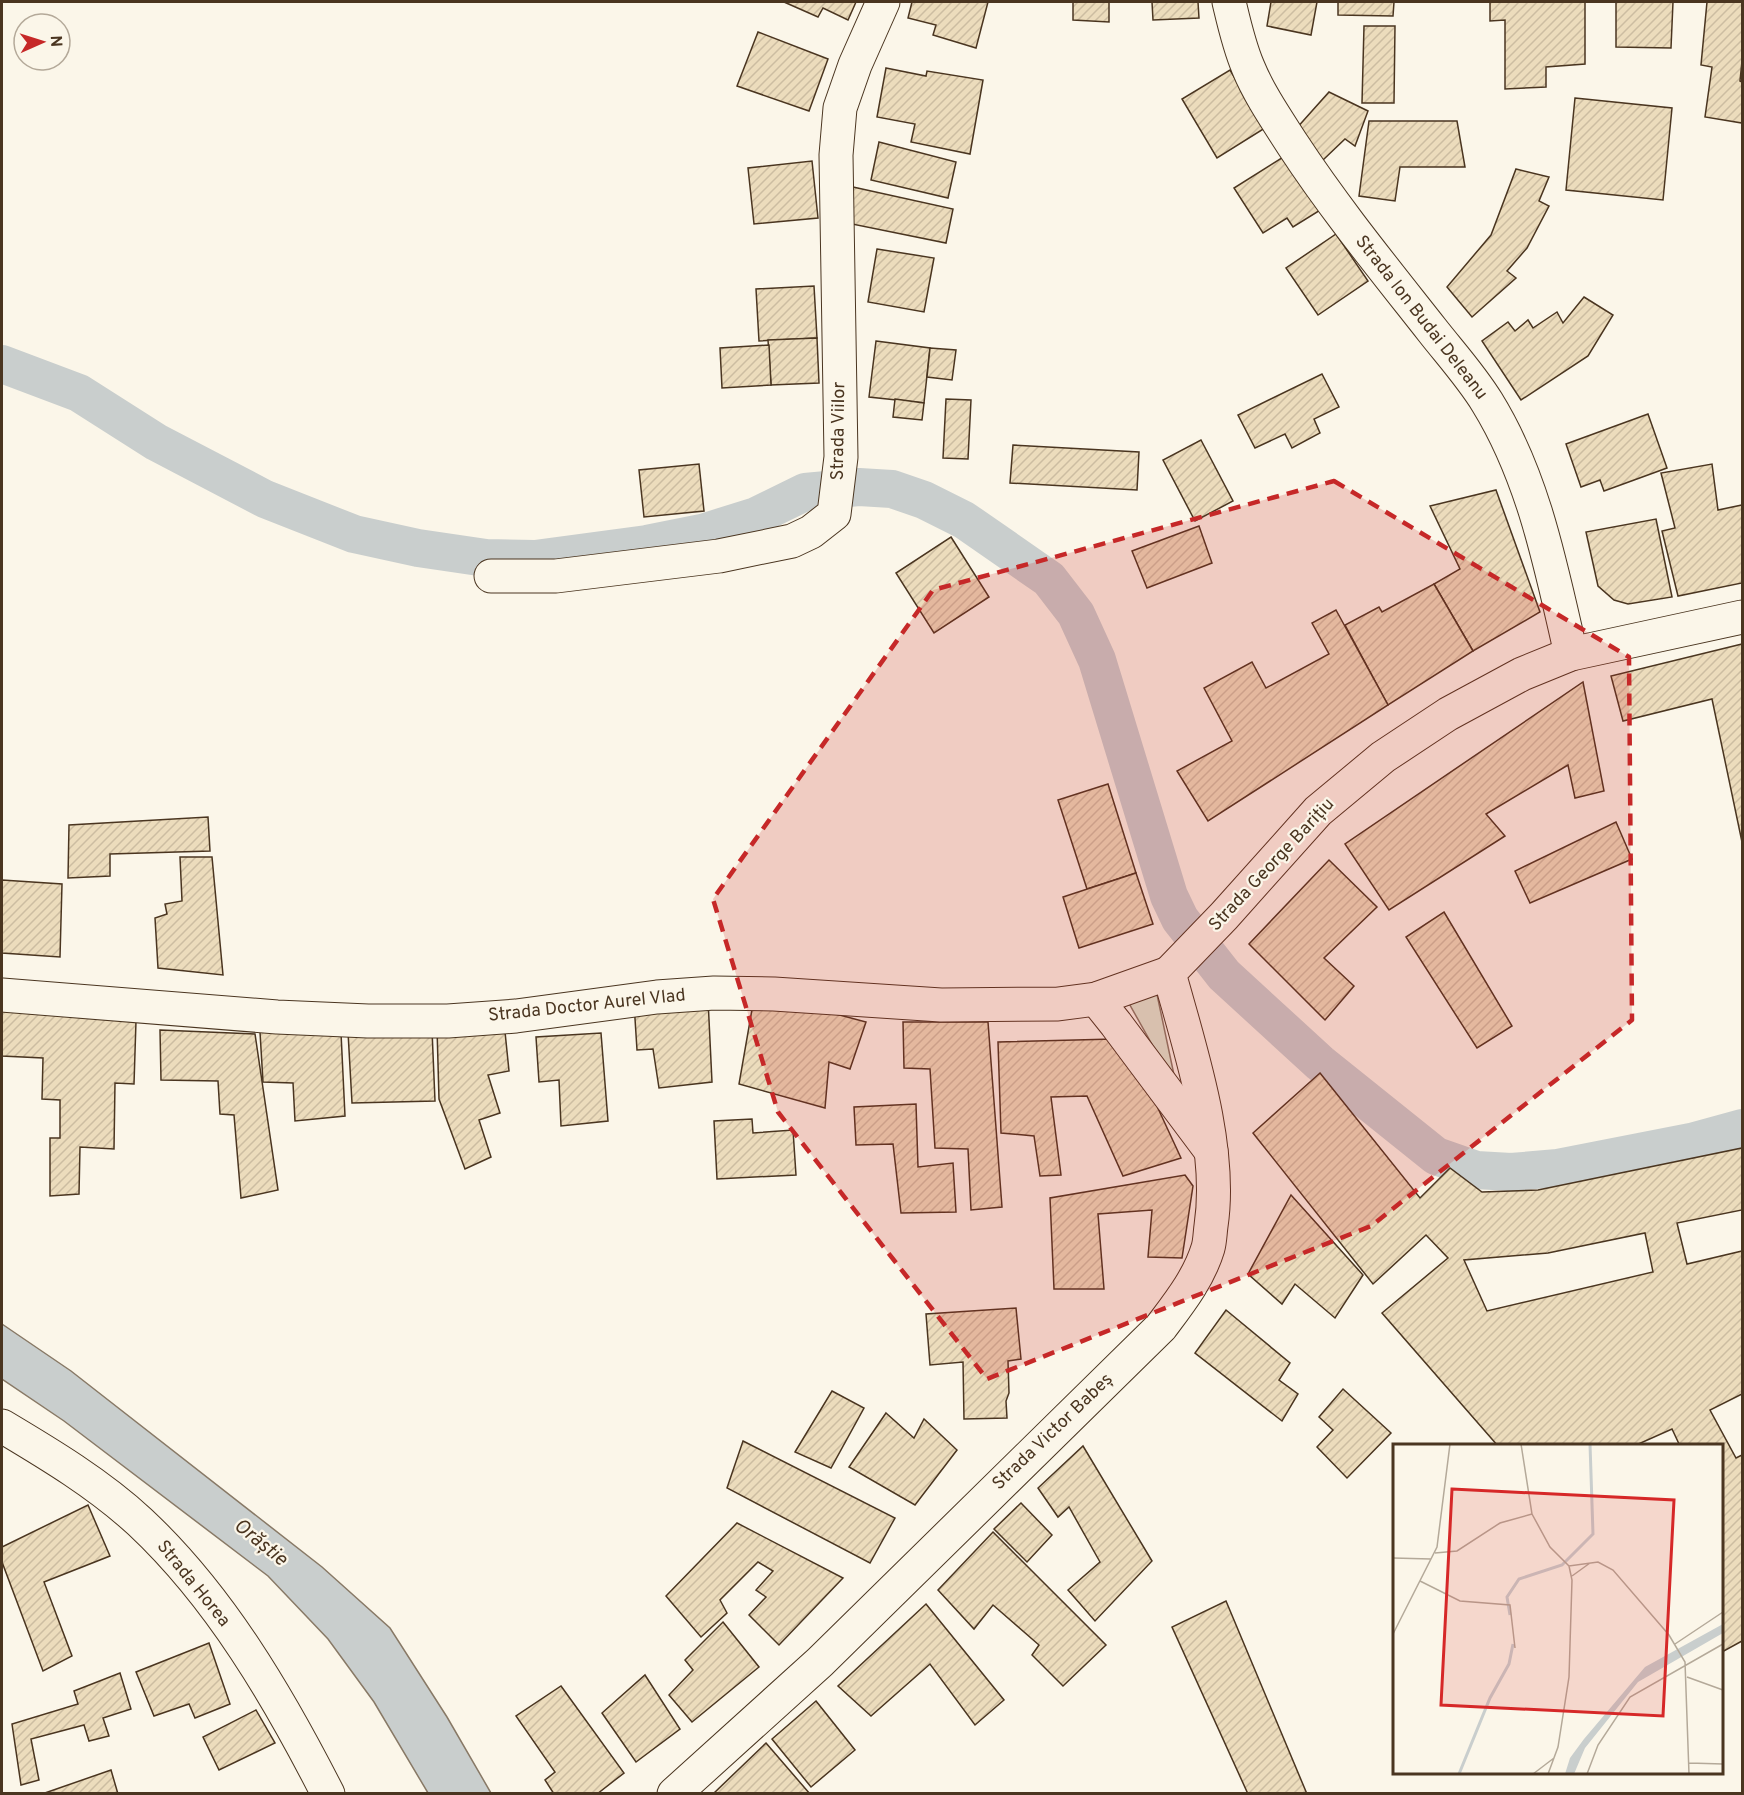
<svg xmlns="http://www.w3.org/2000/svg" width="1744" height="1795" font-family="Overpass,sans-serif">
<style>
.green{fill:#dce7d0;stroke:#887966;stroke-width:1.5}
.water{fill:#c9cecd;stroke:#887966;stroke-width:1.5}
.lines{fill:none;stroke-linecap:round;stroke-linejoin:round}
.canal{stroke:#c9cecd;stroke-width:38}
.building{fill:url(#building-hatch);stroke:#4a3520;stroke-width:1.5;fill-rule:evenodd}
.minor-casing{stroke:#4a3520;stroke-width:35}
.major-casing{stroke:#4a3520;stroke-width:35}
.minor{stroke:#fbf6e9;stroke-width:33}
.major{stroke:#fbf6e9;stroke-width:33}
.marked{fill:#c62828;fill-opacity:0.2;stroke:#c62828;stroke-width:4.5;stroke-dasharray:12 8;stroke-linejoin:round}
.labels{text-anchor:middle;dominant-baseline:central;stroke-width:4.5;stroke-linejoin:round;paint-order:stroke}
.street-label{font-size:18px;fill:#4a3520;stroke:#fbf6e9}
.water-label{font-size:20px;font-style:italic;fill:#4a3520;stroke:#fbf6e9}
.inset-river{fill:none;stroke:#c9cecd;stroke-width:3}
.inset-road{fill:none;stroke:#b4a999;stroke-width:1.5}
.view{fill:#d62828;fill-opacity:0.15;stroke:#d62828;stroke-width:3}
.inset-edge{fill:none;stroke:#4a3520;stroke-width:3}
</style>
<defs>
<pattern id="building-hatch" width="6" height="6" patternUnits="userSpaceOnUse" patternTransform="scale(1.5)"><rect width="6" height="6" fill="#ecdcbc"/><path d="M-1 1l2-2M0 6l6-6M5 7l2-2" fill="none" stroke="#ccbda1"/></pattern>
</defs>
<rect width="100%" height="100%" fill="#fbf6e9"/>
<path class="green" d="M1155 985 1177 1089 1126 998Z"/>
<path class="water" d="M2 1324 71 1371 322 1567 390 1628 447 1717 491 1793H428L374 1702 328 1639 268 1576 64 1421 2 1379Z"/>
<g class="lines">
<path class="canal" d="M2 364 79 393 156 442 265 499 354 534 418 548 486 558 535 559 647 544 702 533 756 516 805 492 859 487 892 489 924 500 964 520 1049 579 1076 614 1097 660 1169 896 1180 919 1224 975 1320 1063 1436 1156 1476 1170 1511 1172 1558 1168 1691 1142 1742 1128"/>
</g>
<g class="building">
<path d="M784 2H856L848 20 823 8 818 17Z"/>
<path d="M912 2H988L976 48 933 35 936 25 908 18Z"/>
<path d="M1073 2H1109V22L1073 20Z"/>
<path d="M1152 2H1198L1199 18 1153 20Z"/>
<path d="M1271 2H1317L1311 35 1267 26Z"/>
<path d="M1338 2H1394L1393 16 1338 15Z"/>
<path d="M1490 2H1585V64L1546 67V87L1505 89V20L1490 21Z"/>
<path d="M1616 2H1673L1671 48 1616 47Z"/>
<path d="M1707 2H1742V61L1740 81 1742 82V123L1705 117 1712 67 1701 65Z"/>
<path d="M1364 26H1395L1394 103H1362Z"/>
<path d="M758 32 828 59 809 111 737 86Z"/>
<path d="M886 68 926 76 927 71 983 80 970 154 911 142 915 124 877 117Z"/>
<path d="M1230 70 1265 128 1217 158 1182 99Z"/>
<path d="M1329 92 1368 111 1355 146 1345 139 1323 160 1295 130Z"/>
<path d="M1575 98 1672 108 1663 200 1566 190Z"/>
<path d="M1369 121H1457L1465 167H1400L1395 201 1359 196Z"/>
<path d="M879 142 956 162 948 198 871 180Z"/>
<path d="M1288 154 1322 209 1293 227 1287 218 1263 233 1234 188Z"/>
<path d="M812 161 818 218 754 224 748 168Z"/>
<path d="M1516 169 1549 177 1539 201 1549 206 1527 248 1507 271 1516 278 1472 317 1447 287 1491 235Z"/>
<path d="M853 187 953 209 946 243 847 223Z"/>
<path d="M1336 234 1368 281 1318 315 1286 268Z"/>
<path d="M877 249 934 258 924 312 868 302Z"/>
<path d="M814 286 817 338 759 341 756 289Z"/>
<path d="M1584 297 1613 315 1588 356 1521 400 1482 341 1508 322 1515 331 1528 320 1533 328 1557 312 1563 323Z"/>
<path d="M817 338 819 383 771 385 768 340Z"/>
<path d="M876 341 930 348 924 403 869 397Z"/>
<path d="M769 345 771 385 722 388 720 348Z"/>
<path d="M930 348 956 350 952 380 927 377Z"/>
<path d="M1322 374 1339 407 1314 419 1320 433 1292 448 1285 434 1255 448 1238 415Z"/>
<path d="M895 399 924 403 922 420 893 417Z"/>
<path d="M946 399 971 400 968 459 943 458Z"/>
<path d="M1648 414 1667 468 1604 491 1600 480 1581 487 1566 444Z"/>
<path d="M1201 440 1233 501 1195 521 1163 460Z"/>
<path d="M1013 445 1139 452 1137 490 1010 483Z"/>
<path d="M699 464 704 511 644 517 639 470Z"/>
<path d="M1712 464 1718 510 1742 505V583L1678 596 1662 531 1675 528 1661 473Z"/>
<path d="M1496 490 1540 612 1473 651 1434 584 1460 569 1430 506Z"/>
<path d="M1656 519 1672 597 1628 604 1614 600 1598 586 1586 532Z"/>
<path d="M1199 526 1212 563 1147 588 1132 551Z"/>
<path d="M951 537 989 597 934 633 896 573Z"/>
<path d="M1434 584 1473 651 1388 705 1345 625 1379 607 1382 612Z"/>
<path d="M1336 610 1388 705 1208 821 1177 771 1232 741 1204 688 1252 662 1266 688 1329 654 1312 623Z"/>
<path d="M1742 644V842L1712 699 1623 721 1611 676Z"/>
<path d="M1583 682 1604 791 1575 798 1568 765 1486 814 1505 836 1389 910 1345 844Z"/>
<path d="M1108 784 1136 873 1087 889 1058 800Z"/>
<path d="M208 817 210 851 110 854V876L68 878 69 825Z"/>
<path d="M1616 822 1632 859 1530 903 1515 871Z"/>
<path d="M180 857H212L223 975 158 968 155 918 167 914 165 904 182 901Z"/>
<path d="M1329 860 1377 907 1324 958 1354 986 1325 1020 1249 944Z"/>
<path d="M1136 873 1153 924 1079 948 1063 897Z"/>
<path d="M2 880 62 884 60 957 2 953Z"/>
<path d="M1444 912 1512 1026 1477 1048 1406 937Z"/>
<path d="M754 998 802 1005 866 1022 850 1069 829 1062 825 1108 739 1084Z"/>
<path d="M708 999 712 1082 659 1088 653 1049 637 1050 634 1003Z"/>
<path d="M2 1011 136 1021 134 1084 115 1083 114 1149 80 1147 79 1194 50 1196V1138H60V1100L42 1099 43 1058 2 1056Z"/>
<path d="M504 1022 509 1071 488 1075 500 1113 479 1120 491 1157 465 1169 439 1099 437 1028Z"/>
<path d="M903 1022H988L1002 1207 971 1210 968 1149 935 1148 930 1069 904 1068Z"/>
<path d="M160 1030 255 1034 278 1190 241 1198 234 1115 220 1114 218 1081 161 1080Z"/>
<path d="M432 1030 435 1101 352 1103 348 1032Z"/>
<path d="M260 1032 341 1033 345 1116 295 1121 293 1083 263 1082Z"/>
<path d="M601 1033 608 1121 561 1126 559 1080 539 1082 536 1037Z"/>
<path d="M1114 1039 1150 1091 1181 1158 1123 1176 1087 1096 1051 1097 1061 1175 1040 1176 1034 1136 1001 1133 998 1042Z"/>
<path d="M1320 1073 1420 1198 1450 1168 1482 1192 1538 1190 1742 1148V1210L1677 1223 1687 1264 1742 1251V1394L1710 1410 1736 1458 1742 1455V1641L1722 1652V1446H1680L1672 1429 1634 1446H1498L1382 1313 1448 1258 1426 1235 1373 1284 1253 1133ZM1645 1233 1653 1272 1487 1311 1464 1260 1548 1253Z"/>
<path d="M916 1104 918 1167 953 1163 956 1212 901 1213 893 1144 856 1145 854 1107Z"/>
<path d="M752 1119 753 1133 793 1130 796 1175 717 1179 714 1121Z"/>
<path d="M1185 1175 1193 1186 1182 1258 1148 1257 1152 1210 1098 1214 1104 1289H1054L1050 1198Z"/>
<path d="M1291 1195 1363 1275 1335 1318 1295 1284 1282 1304 1248 1274Z"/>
<path d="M1016 1308 1021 1359 1008 1361 1009 1393 1006 1401 1007 1418 964 1419 963 1362 930 1365 926 1314Z"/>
<path d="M1226 1310 1290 1363 1279 1380 1298 1394 1282 1421 1195 1353Z"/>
<path d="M1343 1389 1391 1433 1347 1478 1317 1447 1333 1430 1319 1417Z"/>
<path d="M832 1391 864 1408 831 1468 795 1452Z"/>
<path d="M886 1413 914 1438 924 1419 957 1450 915 1505 849 1467Z"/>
<path d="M743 1441 895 1518 870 1563 727 1488Z"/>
<path d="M1083 1446 1152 1561 1095 1621 1068 1590 1100 1562 1069 1507 1058 1517 1038 1488Z"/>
<path d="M1021 1503 1052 1535 1027 1562 994 1529Z"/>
<path d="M88 1505 110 1556 44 1582 72 1656 43 1671 2 1562V1547Z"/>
<path d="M737 1523 843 1578 779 1645 749 1615 766 1597 756 1590 773 1571 758 1562 720 1600 727 1613 701 1637 666 1596Z"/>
<path d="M993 1532 1106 1645 1063 1686 1032 1655 1039 1645 993 1605 974 1629 938 1590Z"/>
<path d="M1226 1601 1307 1794H1248L1172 1627Z"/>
<path d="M926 1604 1004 1700 975 1725 930 1664 871 1716 838 1686Z"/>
<path d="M723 1622 759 1667 692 1722 669 1695 693 1670 685 1660Z"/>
<path d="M209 1643 230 1704 195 1718 189 1704 154 1716 136 1672Z"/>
<path d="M120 1673 131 1709 103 1718 109 1736 89 1741 84 1725 31 1739 39 1780 21 1785 12 1724 78 1704 74 1691Z"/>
<path d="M645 1675 680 1729 636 1762 602 1713Z"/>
<path d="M561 1686 624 1773 597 1794H554L545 1780 555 1772 516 1716Z"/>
<path d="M816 1701 855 1750 811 1787 772 1739Z"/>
<path d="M256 1710 275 1743 219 1770 203 1737Z"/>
<path d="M766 1743 810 1794H713Z"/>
<path d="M111 1770 118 1794H42Z"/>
</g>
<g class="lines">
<defs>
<g id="minor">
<path d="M1229 2C1234 23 1239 46 1248 67 1259 94 1277 120 1293 145 1335 209 1384 269 1432 330 1450 353 1471 376 1487 402 1534 478 1551 567 1571 654"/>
<path d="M491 576H556L719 556 792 541 811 532 834 514 841 457 836 155 840 108 855 65 883 2"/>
<path d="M2 995 277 1017 368 1021H448L516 1016 657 997 714 993 774 994 941 1005 1058 1004 1096 999 1169 973"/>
<path d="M1096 999 1116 1024 1211 1151"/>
<path d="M2 1426C49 1454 99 1484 140 1522 220 1597 278 1696 328 1794"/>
</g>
<path id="major" d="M674 1794 820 1662 1161 1327C1179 1303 1199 1278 1208 1248 1210 1241 1210 1233 1211 1226 1223 1147 1190 1049 1169 973L1224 916 1318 811 1383 757 1448 714 1522 674 1571 654 1742 617"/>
</defs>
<use href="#minor" class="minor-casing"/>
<use href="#major" class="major-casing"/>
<use href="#minor" class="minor"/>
<use href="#major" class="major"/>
</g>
<path class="marked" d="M1334 481 1629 657 1632 1020 1371 1226 987 1379 778 1112 713 899 933 590Z"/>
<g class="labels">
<g class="street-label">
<text transform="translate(1421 318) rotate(52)">Strada Ion Budai Deleanu</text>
<text transform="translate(839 431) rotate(-89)">Strada Viilor</text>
<text transform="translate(1272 865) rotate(-47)">Strada George Barițiu</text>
<text transform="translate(587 1006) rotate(-6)">Strada Doctor Aurel Vlad</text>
<text transform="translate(1053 1432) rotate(-44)">Strada Victor Babeș</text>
<text transform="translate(193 1584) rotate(51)">Strada Horea</text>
</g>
<g class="water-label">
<text transform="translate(260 1543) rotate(39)">Orăștie</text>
</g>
</g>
<g transform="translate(1393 1444)">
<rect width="330" height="330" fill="#fbf6e9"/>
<path d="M330 180V189L245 238 192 304 181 330H172L177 314 191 295 252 223Z" fill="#c9cecd"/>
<path class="inset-river" d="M117 171 114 153 126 135 169 121 200 90 197 0M66 330 97 254 116 220 120 200"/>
<path class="inset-road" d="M128 0 139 70 157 103 176 122 205 118 220 126 276 191 292 218 296 330M42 109 64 107 107 79 139 70M0 114 38 115M179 132 197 119M27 137 67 157 117 161 122 204M0 190 44 103 57 0M282 200 330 168M294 233 330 246M296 319 330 320M140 330 161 314M155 330 165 303 176 233 179 136 176 122M194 330 205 301 237 253 330 200"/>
<path class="view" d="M59 45 281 56 270 272 48 261Z"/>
<rect width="330" height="330" class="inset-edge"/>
</g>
<rect width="1744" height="1795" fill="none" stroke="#4a3520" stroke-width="6"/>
<g transform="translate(42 42) rotate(87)"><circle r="28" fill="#fbf6e9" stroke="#b4a999" stroke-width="1.5"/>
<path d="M0-4.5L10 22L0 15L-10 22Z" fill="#c62828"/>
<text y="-9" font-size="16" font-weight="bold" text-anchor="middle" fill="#4a3520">N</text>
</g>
</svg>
